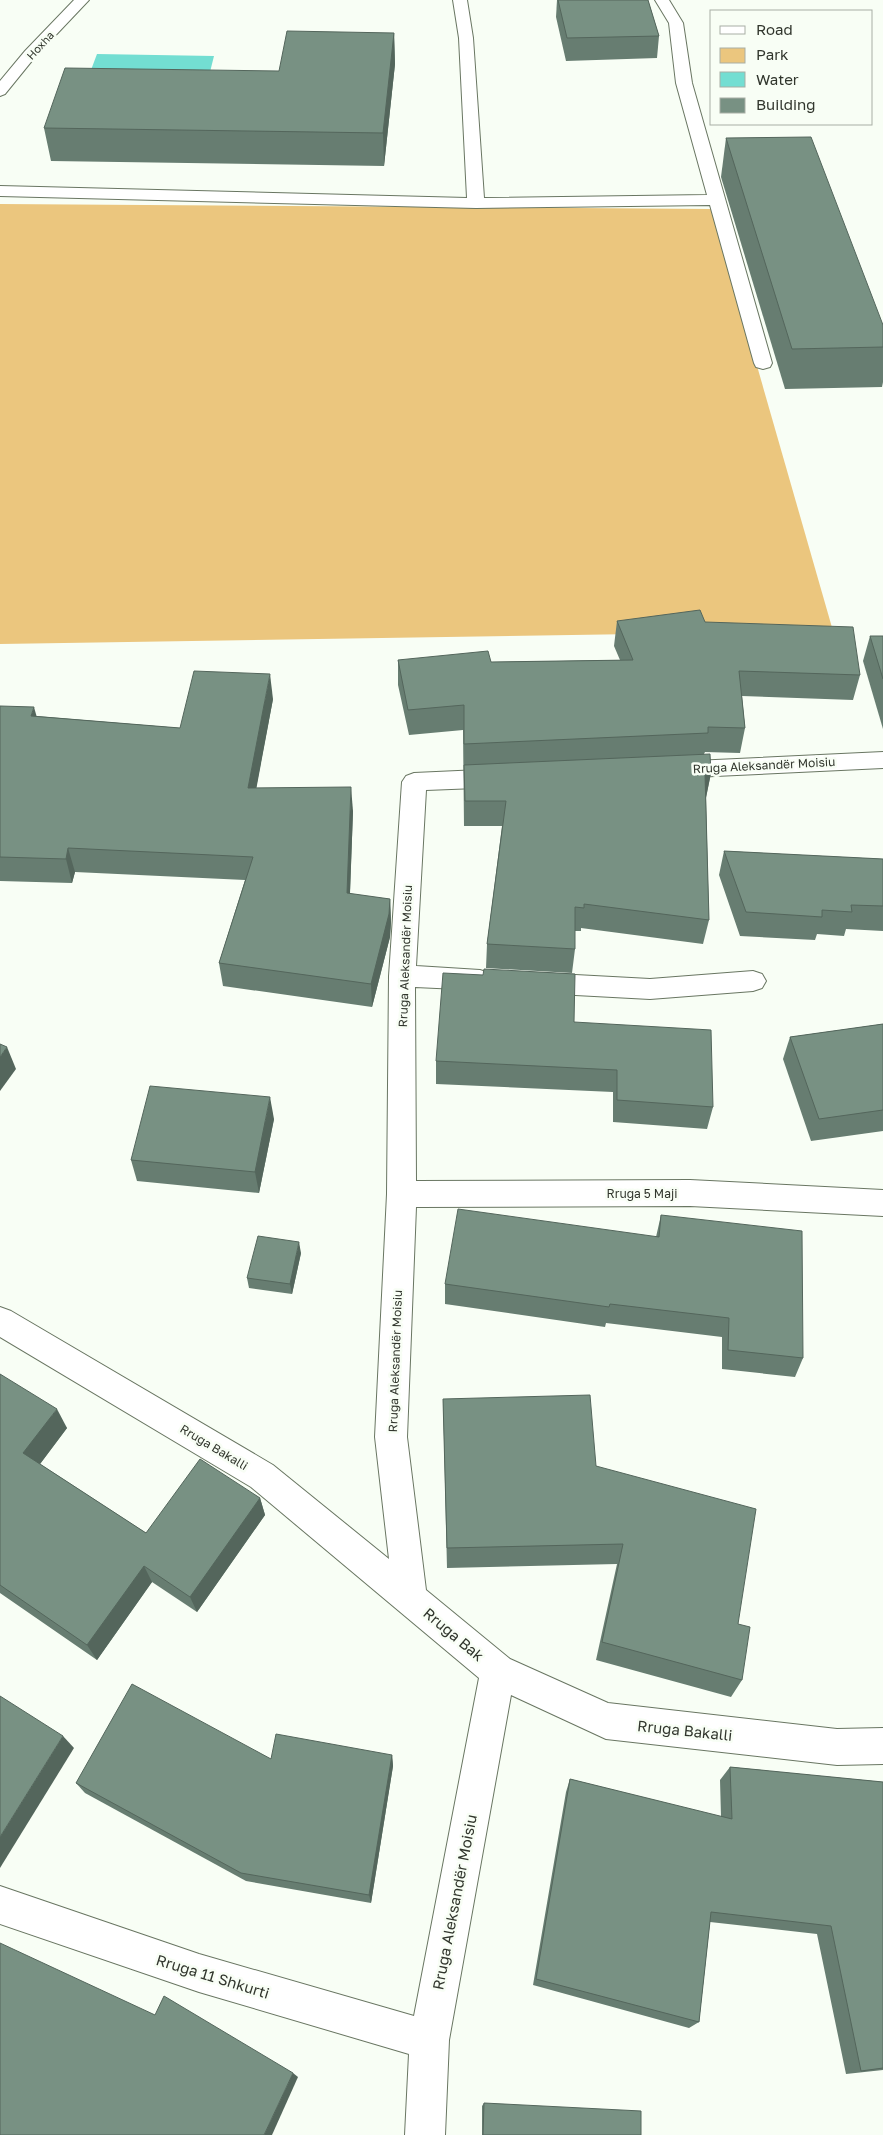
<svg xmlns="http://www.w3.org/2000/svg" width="883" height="2135" font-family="'Golos Text',sans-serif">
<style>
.green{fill:#ebc67e}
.water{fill:#73ded2}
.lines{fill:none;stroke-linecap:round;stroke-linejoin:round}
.minor-casing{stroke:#697662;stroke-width:2}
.minor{fill:#fff;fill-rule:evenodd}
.wall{fill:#677d71}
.shaded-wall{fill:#54665c}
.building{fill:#789183;stroke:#54665c}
.labels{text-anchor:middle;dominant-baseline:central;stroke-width:5;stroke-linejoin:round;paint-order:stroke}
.far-street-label{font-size:11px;fill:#31362d;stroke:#f8fef5}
.street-label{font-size:12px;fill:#31362d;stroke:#f8fef5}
.near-street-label{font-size:15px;fill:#31362d;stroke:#f8fef5}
</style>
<rect width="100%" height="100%" fill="#f8fef5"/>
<path class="green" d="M0 204 712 209 833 631 0 644Z"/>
<path class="water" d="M97 54 214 56 206 88 85 86Z"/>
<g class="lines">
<defs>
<g id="minor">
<path d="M74 0H89L35 57 5 94 0 96V81L25 51Z"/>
<path d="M453 0H467L473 38 484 198 707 195 676 83 669 23 655 0H669L683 23 692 83 772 363 770 367 763 369 756 367 754 363 710 205 476 208 0 196V186L467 198 459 38Z"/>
<path d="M883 752V768L672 778 664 776 660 770 664 764 672 762Z"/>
<path d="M502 769 510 772 514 778 510 784 502 787 426 790 416 966 480 970 489 973 493 980 489 987 480 990 415 987 416 1181 690 1180 883 1190V1216L690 1206 416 1207 407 1437 426 1590 510 1659 608 1703 837 1729 883 1728V1764L837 1765 606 1739 511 1695 449 2040 445 2135H405L409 2054 199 1992 0 1924V1886L199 1954 414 2016 479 1678 251 1487 0 1337V1307L11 1311 273 1465 389 1559 375 1437 387 1194 389 976 402 782 406 776 414 773Z"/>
<path d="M753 971 762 974 766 981 762 988 753 991 650 999 538 993 529 990 525 983 529 976 538 973 650 979Z"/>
</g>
</defs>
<use href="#minor" class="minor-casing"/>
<use href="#minor" class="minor"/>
</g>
<g class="wall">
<path d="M557 0H648L659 36 657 58 566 61 556 17Z"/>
<path d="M394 33 395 64 384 166 51 161 44 128 279 71Z"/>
<path d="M726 138 883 325V382L882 387 785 389 721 177Z"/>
<path d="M617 621 705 622 860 675 853 700 742 696 745 728 740 753 705 752 704 754 711 773 706 798 709 920 703 944 581 928V931H575V949L572 973 486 968 487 944 502 826H464L463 730 409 735 398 685V660L491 662 620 660 614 646Z"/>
<path d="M870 636H883V729L863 661Z"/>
<path d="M273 699 256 788 353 811 350 894 390 899 391 922 390 937 372 1007 223 986 219 963 245 880 75 872 72 883 0 881V706L36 716 180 728Z"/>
<path d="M724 851 883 859V931L846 929 844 936 817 934 815 940 740 936 719 875Z"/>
<path d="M574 1022 713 1107 707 1129 613 1122V1092L436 1084V1061Z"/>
<path d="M883 1024V1131L811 1141 783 1059 790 1037Z"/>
<path d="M274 1119 259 1193 137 1181 131 1160Z"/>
<path d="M661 1215 803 1358 795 1377 722 1369V1337L606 1323 605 1327 445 1304V1284L656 1237Z"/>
<path d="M301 1253 292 1294 249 1288 247 1278Z"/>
<path d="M0 1374 67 1428 40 1464 146 1533 260 1498 265 1515 197 1612 152 1582 97 1660 0 1593Z"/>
<path d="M443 1399 596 1466 738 1624 742 1680 731 1697 596 1660 617 1564 447 1568Z"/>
<path d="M392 1755 393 1766 371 1903 246 1881 85 1793 76 1783 271 1759Z"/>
<path d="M730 1767 883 1782V2070L846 2074 817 1934 710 1922 699 2022 689 2028 533 1985 566 1792 570 1779 721 1817 720 1780Z"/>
<path d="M484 2103 641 2135H482V2106Z"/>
</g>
<g class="shaded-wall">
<path d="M394 33 395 64 384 166 383 133Z"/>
<path d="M270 674 273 699 252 812 248 788Z"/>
<path d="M34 707 41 732 31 716Z"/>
<path d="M711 773 706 797 700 798 705 774Z"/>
<path d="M351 787 353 811 349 917 347 893Z"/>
<path d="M68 848 75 872 72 883 66 859Z"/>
<path d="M390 899 391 922 390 937 372 1007 371 984Z"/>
<path d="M7 1047 16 1069 0 1091V1057Z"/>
<path d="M270 1097 274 1119 259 1193 255 1172Z"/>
<path d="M299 1242 301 1253 292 1294 290 1284Z"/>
<path d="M57 1409 67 1428 34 1472 23 1453Z"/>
<path d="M260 1498 265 1515 197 1612 190 1597Z"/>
<path d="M144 1566 152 1582 97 1660 87 1645Z"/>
<path d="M63 1736 74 1748 0 1868V1837Z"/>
<path d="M392 1755 393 1766 371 1903 369 1895Z"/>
<path d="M293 2073 298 2077 272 2135H264Z"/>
</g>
<g class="building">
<path d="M558 0H648L659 36 567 38Z"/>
<path d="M287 31 394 33 383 133 44 128 65 68 279 71Z"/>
<path d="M811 137 883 325V347L792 349 726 138Z"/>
<path d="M700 610 705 622 853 627 860 675 739 671 745 728 708 727V733L464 744V705L408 710 398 660 488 651 491 662 633 660 617 621Z"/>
<path d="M870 636H883V679Z"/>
<path d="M194 671 270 674 248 788 351 787 347 893 390 899 389 914 371 984 219 963 253 857 68 848 66 859 0 857V706L34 707 31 716 180 728Z"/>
<path d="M710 754 711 773 705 774 709 920 584 904V908L575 907V949L487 944 506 801H465L464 765Z"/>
<path d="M724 851 883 859V906L851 905 852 912 822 910V917L746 912Z"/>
<path d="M484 969 575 974 574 1022 711 1030 713 1107 617 1100V1070L436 1061 443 973 483 975Z"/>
<path d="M883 1024V1110L819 1119 790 1037Z"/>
<path d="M0 1044 7 1047 0 1057Z"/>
<path d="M150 1086 270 1097 255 1172 131 1160Z"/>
<path d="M458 1209 659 1237 661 1215 802 1231 803 1358 728 1350 729 1318 610 1304 609 1307 445 1284Z"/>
<path d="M258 1236 299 1242 290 1284 247 1278Z"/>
<path d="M0 1374 57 1409 23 1453 146 1533 200 1459 260 1498 190 1597 144 1566 87 1645 0 1585Z"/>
<path d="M590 1395 596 1466 756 1509 738 1624 750 1627 742 1680 602 1642 623 1544 447 1548 443 1399Z"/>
<path d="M132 1684 271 1759 276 1734 392 1755 369 1895 241 1873 76 1783Z"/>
<path d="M0 1696 63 1736 0 1837Z"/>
<path d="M730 1767 883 1782V2068L861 2071 831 1926 711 1912 699 2022 536 1979 570 1779 732 1819Z"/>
<path d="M0 1943 155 2015 164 1996 293 2073 264 2135H0Z"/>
<path d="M484 2103 641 2111V2135H483Z"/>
</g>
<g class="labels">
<g class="far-street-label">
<text transform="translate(40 45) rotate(-47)">Hoxha</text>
</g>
<g class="street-label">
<text transform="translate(764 765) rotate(-3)">Rruga Aleksandër Moisiu</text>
<text transform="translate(405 956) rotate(-88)">Rruga Aleksandër Moisiu</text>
<text x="642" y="1193">Rruga 5 Maji</text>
<text transform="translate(395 1361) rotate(-88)">Rruga Aleksandër Moisiu</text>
<text transform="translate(214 1447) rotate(31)">Rruga Bakalli</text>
</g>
<g class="near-street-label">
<text transform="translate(454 1634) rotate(40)">Rruga Bak</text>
<text transform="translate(685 1730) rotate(6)">Rruga Bakalli</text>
<text transform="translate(454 1902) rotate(-79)">Rruga Aleksandër Moisiu</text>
<text transform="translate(213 1976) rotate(17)">Rruga 11 Shkurti</text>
</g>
</g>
<rect x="710" y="10" width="162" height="115" fill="#f8fef5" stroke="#a8aea5"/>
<rect x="720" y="26" width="25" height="8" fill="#ffffff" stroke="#a8aea5"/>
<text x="756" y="35" font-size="15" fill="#31362d">Road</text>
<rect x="720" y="48" width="25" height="15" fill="#ebc67e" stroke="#a8aea5"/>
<text x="756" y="60" font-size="15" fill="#31362d">Park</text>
<rect x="720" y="72" width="25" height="15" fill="#73ded2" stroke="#a8aea5"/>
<text x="756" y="85" font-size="15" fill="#31362d">Water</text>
<rect x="720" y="98" width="25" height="15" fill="#789183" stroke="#a8aea5"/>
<text x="756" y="110" font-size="15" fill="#31362d">Building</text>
</svg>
